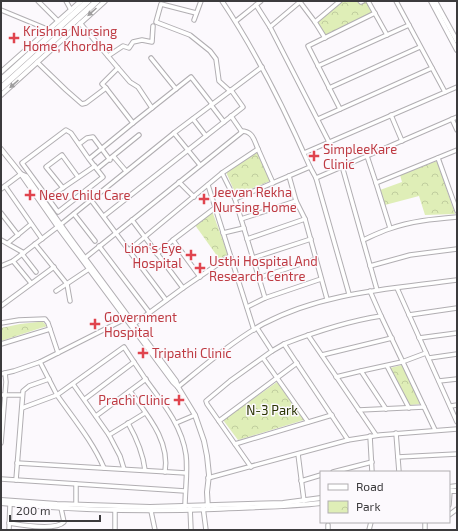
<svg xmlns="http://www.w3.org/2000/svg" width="458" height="531" font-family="'Exo 2',sans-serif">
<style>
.park{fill:url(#park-crowns)}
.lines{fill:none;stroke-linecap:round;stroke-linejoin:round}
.minor-casing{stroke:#b1aeb2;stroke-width:5.5}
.tertiary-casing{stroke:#b1aeb2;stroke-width:6}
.trunk-casing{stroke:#b1aeb2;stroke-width:8}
.minor{stroke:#fff;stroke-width:3.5}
.tertiary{stroke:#fff;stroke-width:4}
.trunk{stroke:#fff;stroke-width:5.5}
.oneway{fill:#9e9d9e}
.health-dot{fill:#e0444e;stroke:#fcf9fd;stroke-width:1.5}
.labels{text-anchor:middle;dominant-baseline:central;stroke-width:3;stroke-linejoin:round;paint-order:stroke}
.health-label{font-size:13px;fill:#be3a42;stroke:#fcf9fd;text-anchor:start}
.park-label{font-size:13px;fill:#2b3503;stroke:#fcf9fd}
</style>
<defs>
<pattern id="park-crowns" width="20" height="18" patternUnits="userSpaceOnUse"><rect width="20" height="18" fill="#dfeeb7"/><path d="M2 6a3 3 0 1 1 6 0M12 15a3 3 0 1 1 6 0" fill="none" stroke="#c0cd9e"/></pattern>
</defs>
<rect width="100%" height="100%" fill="#fcf9fd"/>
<g class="park">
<path d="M340 1H368L375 13 325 38 315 22Z"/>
<path d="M257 152 270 181 236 195 226 172Z"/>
<path d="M437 161 455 214 425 215 419 196 385 205 380 190 402 182 400 175Z"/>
<path d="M212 211 228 254 227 256 220 260 195 225Z"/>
<path d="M38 322H43L47 326 1 341V328L20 324Z"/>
<path d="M402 365 421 404 410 405 390 368Z"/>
<path d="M277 382 304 420 238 440 223 420Z"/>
</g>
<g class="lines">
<defs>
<g id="minor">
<path d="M38 1 58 21"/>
<path d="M66 1 71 10"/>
<path d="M360 1 361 2 363 1"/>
<path d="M368 1 387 35"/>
<path d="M396 1 445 92"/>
<path d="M300 2 315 22 325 38"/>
<path d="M256 5 270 27 329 142"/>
<path d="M1 10 47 29"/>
<path d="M196 13 161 4 156 22 190 35 210 51 216 59 219 81 230 91"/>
<path d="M194 20 201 1"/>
<path d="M236 21 261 1"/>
<path d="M315 22 340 1"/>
<path d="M270 27 301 1"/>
<path d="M108 56 123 46 129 48 133 42 142 40 152 42 153 26"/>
<path d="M151 58 176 89"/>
<path d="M37 62 66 90 82 104 86 103 106 88 102 84 118 68 80 23"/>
<path d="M318 66 409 25"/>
<path d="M118 68 130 82 138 87 152 108"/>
<path d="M106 88 133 123 191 77 212 104"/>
<path d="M329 88 420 47"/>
<path d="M211 105 224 122"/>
<path d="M340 109 308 46 375 13"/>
<path d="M391 115 402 141"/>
<path d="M193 119 206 136"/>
<path d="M318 119 432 68"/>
<path d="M452 119 457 130"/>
<path d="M241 131C253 131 254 140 258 149"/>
<path d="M174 133 200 165"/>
<path d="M79 144 87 138 93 137 110 160"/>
<path d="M304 153 457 87"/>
<path d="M367 156 376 183 457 150"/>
<path d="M114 157 126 171"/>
<path d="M438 158 457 211"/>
<path d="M89 159 103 177 58 212 22 163 66 130 71 133 89 159 133 123"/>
<path d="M342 166 377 290"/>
<path d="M310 167 316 178 349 294"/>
<path d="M97 169 139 135"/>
<path d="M222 173 258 149 273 183"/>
<path d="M289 176 296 201 305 219 327 299"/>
<path d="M316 178 457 117"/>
<path d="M179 182 194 197"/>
<path d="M376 183 390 228"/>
<path d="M208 185 254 330"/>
<path d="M5 186 42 239"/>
<path d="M63 188 46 167 62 155 78 177"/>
<path d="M1 189 21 174"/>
<path d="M48 198 95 166"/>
<path d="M235 199 265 298"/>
<path d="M91 200 166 300"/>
<path d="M1 213 18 235"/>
<path d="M74 214 95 241"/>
<path d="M104 216 243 107 231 90"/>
<path d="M241 219 296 201"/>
<path d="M132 220 183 288"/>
<path d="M223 233 244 228"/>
<path d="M247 239 305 219"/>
<path d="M1 240 24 253"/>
<path d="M173 240 215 208"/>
<path d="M363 240C372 236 380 232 389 229 411 221 434 219 457 217"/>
<path d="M8 243 31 224"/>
<path d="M35 244 67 284 70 301"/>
<path d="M99 246 149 312"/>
<path d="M129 250 222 173 235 199 310 167C285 110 257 53 222 1"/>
<path d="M22 254 36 272"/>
<path d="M157 254 173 240 200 277"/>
<path d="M85 258 242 132 231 116"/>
<path d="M253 258 311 239"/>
<path d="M13 261 31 283"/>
<path d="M1 266 13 261 60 225 174 133 262 67"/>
<path d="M370 266 410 255 457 249"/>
<path d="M258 278 316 259"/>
<path d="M397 288 457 422"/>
<path d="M56 291 89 269"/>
<path d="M1 306 54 267"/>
<path d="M247 307 265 298 321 279"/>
<path d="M409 315 457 308"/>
<path d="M381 316 435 430"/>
<path d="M1 323 19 320 45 319 48 323 50 329"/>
<path d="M134 324 183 288 230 256"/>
<path d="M308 335 376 435"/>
<path d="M419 338 457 333"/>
<path d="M1 344 50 329 58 353"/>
<path d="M284 344C315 332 348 321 381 316L370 291"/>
<path d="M272 351 284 344 348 440"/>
<path d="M322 355 392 338"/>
<path d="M263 358 308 422"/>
<path d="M429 358 457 354"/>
<path d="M40 362 57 395 124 347C131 358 139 369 146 380 163 403 182 426 186 455 188 472 185 490 185 507"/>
<path d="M387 366 409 408"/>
<path d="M1 374 14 371 40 362 127 318"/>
<path d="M336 377 361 371"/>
<path d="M439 381 457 379"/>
<path d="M73 384 109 435"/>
<path d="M178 387C205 365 233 341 263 324 323 292 391 289 457 280"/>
<path d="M130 391C147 415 170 440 165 472"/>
<path d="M1 395H22"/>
<path d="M85 399 134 362"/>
<path d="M451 406 457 405"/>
<path d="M22 408 57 395C73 418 93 442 104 468"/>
<path d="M386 409 361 371 402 362 426 353"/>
<path d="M359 410 424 407"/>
<path d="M96 416 146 379"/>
<path d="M219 421 297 363"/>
<path d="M128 423C137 439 143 453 145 470"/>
<path d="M176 423 195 415"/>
<path d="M396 433 399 472"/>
<path d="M370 436 372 472"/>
<path d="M1 443 6 382 5 373"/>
<path d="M235 444 332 415"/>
<path d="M298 454 304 501"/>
<path d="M398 457 457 454"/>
<path d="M17 463 186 473"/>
<path d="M251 467 207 404 206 401 230 381 272 351 257 328"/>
<path d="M124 469 120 456 109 435 145 413"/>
<path d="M333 472 372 462"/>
<path d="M208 478 348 440 380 435 457 429"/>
<path d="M1 479 185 491"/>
<path d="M16 480 23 391 29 386 49 379"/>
<path d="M301 481 321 475"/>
<path d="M76 484V504"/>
<path d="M449 505 450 491"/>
<path d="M190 507 191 530"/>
<path d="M203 507 206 530"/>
<path d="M115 510V530"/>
<path d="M151 511 155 530"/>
<path d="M449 515 457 509"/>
<path d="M425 522V530"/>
<path d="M9 523C22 525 55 531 64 522L61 508"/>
<path d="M9 530 10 504"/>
<path d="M328 530V525"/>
<path d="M369 530 371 522"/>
</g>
<g id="tertiary">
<path d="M431 1 457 50"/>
<path d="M435 1 457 41"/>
<path d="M1 72 81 1"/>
<path d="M1 95 105 1"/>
<path d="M1 149 21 174 58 227 173 382 178 387"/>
<path d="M21 174 26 176 70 238 176 381 178 387 195 415 204 441 207 456 209 475 207 492 208 509"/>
<path d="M449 487 457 486"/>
<path d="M449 491H457"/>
<path d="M1 500 57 504 150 507 283 503 321 498"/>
<path d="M1 503C72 510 143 512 214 509 250 507 285 507 321 503"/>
</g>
<g id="trunk">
<path d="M1 80 88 1"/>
<path d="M1 88 97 1"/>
</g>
</defs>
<use href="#minor" class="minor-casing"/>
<use href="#tertiary" class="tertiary-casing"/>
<use href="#trunk" class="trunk-casing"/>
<use href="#minor" class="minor"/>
<use href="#tertiary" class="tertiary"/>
<use href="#trunk" class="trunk"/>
</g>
<defs><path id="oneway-solid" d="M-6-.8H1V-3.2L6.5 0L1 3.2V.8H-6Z"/></defs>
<g class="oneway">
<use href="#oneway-solid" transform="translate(92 12) rotate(138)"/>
<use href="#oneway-solid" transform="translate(14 84) rotate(138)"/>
</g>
<g class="health-dot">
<path d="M12 32h4v4h4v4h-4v4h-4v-4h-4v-4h4z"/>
<path d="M312 150h4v4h4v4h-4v4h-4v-4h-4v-4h4z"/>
<path d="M28 189h4v4h4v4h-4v4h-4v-4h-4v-4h4z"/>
<path d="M202 193h4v4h4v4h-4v4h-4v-4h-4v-4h4z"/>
<path d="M189 249h4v4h4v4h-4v4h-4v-4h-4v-4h4z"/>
<path d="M198 262h4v4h4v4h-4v4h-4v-4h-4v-4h4z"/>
<path d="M93 318h4v4h4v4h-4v4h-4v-4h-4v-4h4z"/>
<path d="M141 347h4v4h4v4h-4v4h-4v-4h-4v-4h4z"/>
<path d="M177 394h4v4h4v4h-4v4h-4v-4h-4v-4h4z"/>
</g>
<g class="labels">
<g class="health-label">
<text x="23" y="31">Krishna Nursing<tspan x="23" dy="15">Home, Khordha</tspan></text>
<text x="323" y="149">SimpleeKare<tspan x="323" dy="15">Clinic</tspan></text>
<text x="213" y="192">Jeevan Rekha<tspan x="213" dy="15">Nursing Home</tspan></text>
<text x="39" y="195">Neev Child Care</text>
<text x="182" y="248" text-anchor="end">Lion's Eye<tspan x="182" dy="15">Hospital</tspan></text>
<text x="209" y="261">Usthi Hospital And<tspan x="209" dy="15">Research Centre</tspan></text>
<text x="104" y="317">Government<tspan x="104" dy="15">Hospital</tspan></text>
<text x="152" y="353">Tripathi Clinic</text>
<text x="170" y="400" text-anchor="end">Prachi Clinic</text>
</g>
<g class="park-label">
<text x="272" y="410">N-3 Park</text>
</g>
</g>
<rect width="458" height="531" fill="none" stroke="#3c3b3d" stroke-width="4"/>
<rect x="320" y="471" width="130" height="52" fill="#fcf9fd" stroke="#afadb0"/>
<rect x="328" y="484" width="20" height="6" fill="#ffffff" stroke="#afadb0"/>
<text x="356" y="491" font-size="12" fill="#3c3b3d">Road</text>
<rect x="328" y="501" width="20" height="12" fill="url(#park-crowns)" stroke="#afadb0"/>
<text x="356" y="511" font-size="12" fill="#3c3b3d">Park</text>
<path d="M10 515v6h90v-6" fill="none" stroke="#3c3b3d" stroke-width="2"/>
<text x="16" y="515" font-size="12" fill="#3c3b3d" stroke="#fcf9fd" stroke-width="3" paint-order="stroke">200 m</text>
</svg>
